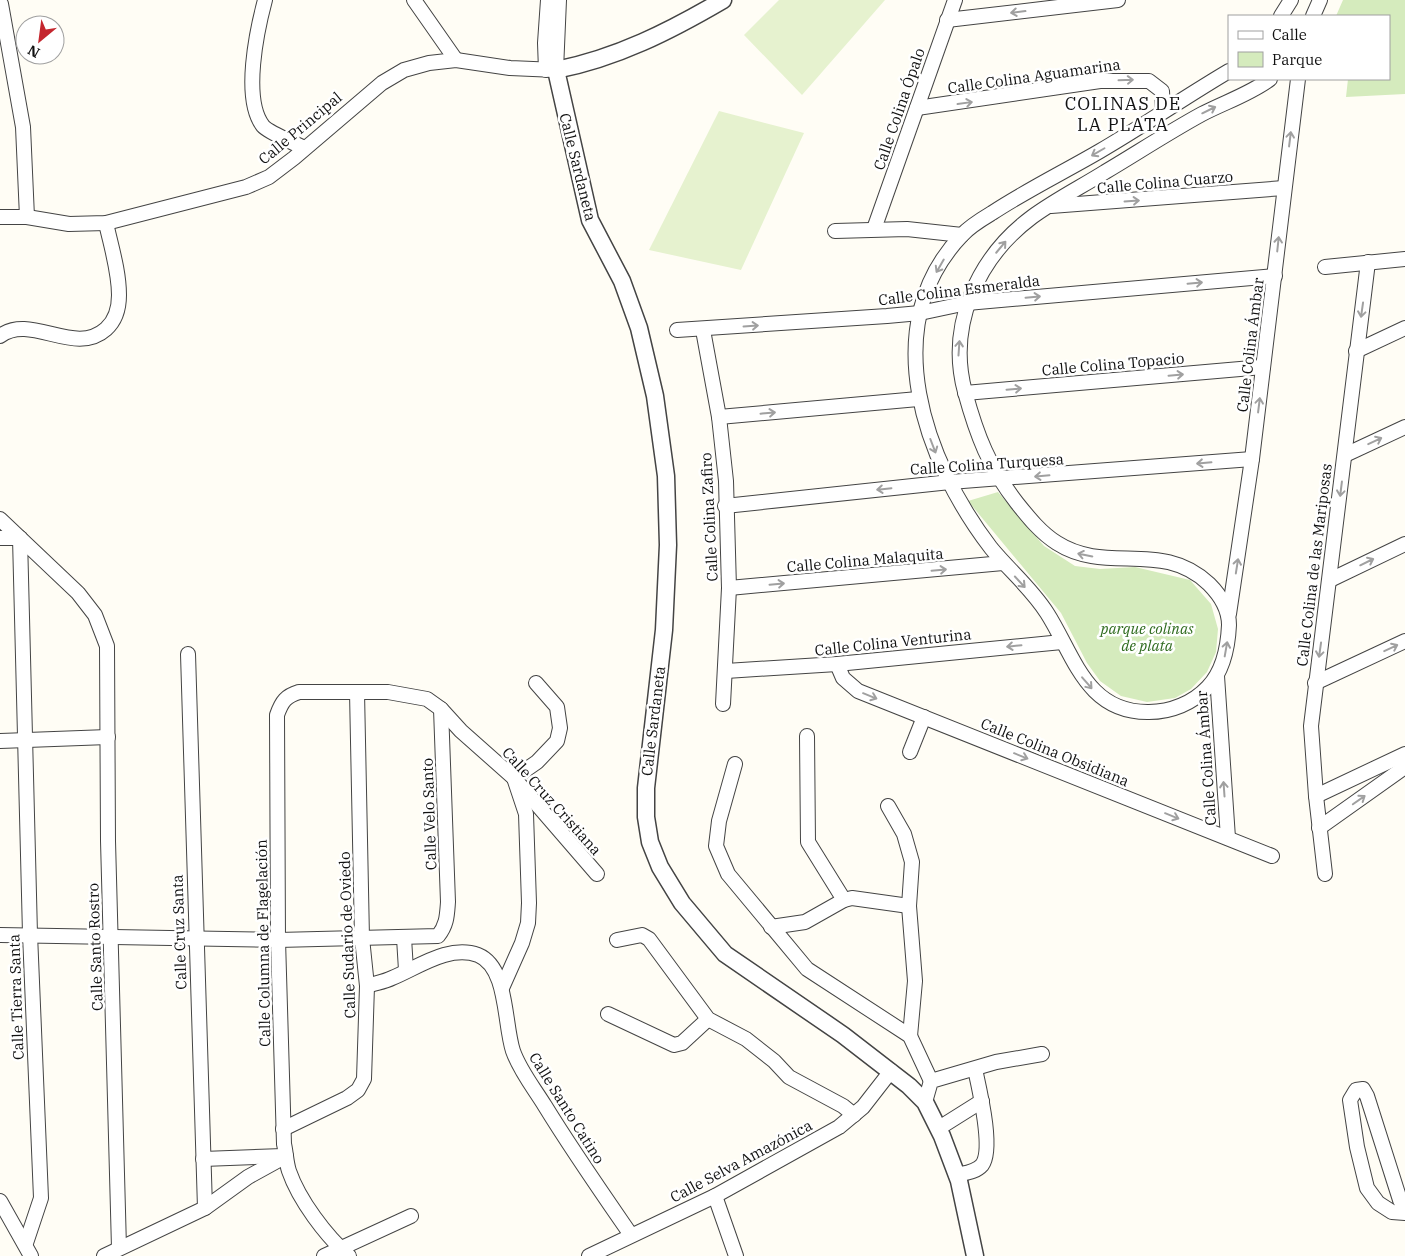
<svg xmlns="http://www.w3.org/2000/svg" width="1405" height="1256" font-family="'IBM Plex Serif',serif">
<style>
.green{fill:#d5ebbd}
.pitch{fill:#e6f2cf}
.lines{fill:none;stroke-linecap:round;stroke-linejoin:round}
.minor-casing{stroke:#444;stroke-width:16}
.tertiary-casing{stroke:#444;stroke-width:19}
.minor{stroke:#fff;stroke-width:14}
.tertiary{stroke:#fff;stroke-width:16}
.oneway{stroke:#a0a0a0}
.labels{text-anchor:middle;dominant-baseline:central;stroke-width:5;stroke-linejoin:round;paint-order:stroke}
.street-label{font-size:15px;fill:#111;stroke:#fff}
.park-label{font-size:15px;font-style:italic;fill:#2f6b1f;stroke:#fff}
.quarter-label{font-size:18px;letter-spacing:1px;fill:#111;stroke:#fff}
</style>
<rect width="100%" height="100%" fill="#fffdf5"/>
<g class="green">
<path d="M1343 0H1405V94L1346 97 1348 79H1389V16H1336Z"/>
<path d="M998 492 1044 546 1075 566 1100 569 1135 567 1190 580 1211 604 1218 629 1216 652 1207 672 1191 689 1175 698 1147 702 1121 696 1100 681 1087 663 1061 613 968 501Z"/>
</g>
<g class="pitch">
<path d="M779 0H885L802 95 744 35Z"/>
<path d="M719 111 804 133 741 270 649 250Z"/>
</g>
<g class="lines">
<defs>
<g id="minor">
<path d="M265 0C257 30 242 99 263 126 269 133 295 143 304 148"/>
<path d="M414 0 456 60"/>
<path d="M1 4 23 127 27 217"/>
<path d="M1281 16 1291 0"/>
<path d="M1313 16 1320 0"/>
<path d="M947 20 1118 0"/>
<path d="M546 70 545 43 548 0"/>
<path d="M1229 71C1185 97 1143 126 1100 151 1064 172 1027 190 992 213 982 219 970 226 962 235 875 326 925 462 991 548 1009 570 1032 589 1047 613 1074 655 1086 713 1149 712 1171 712 1193 703 1208 687 1224 670 1228 647 1229 625 1229 609 1220 595 1209 584 1162 539 1107 575 1057 543 1041 533 1029 518 1017 503 989 467 977 436 965 392 947 326 977 258 1032 217 1055 200 1081 187 1105 172 1137 153 1169 132 1202 114 1225 102 1250 94 1270 79"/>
<path d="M917 108 1100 81H1149L1162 91 1163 110"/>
<path d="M1051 206 1284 188"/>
<path d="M0 217H27L69 224 106 223 246 187 269 177 294 158 382 83 404 70 429 63 456 60 510 68 556 70 559 0"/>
<path d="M874 229 955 0"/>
<path d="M835 231 907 229 962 235"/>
<path d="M1325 267 1405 259"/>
<path d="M677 330 887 316 920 313 967 303 1275 276"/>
<path d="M703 330 719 417 726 481 729 588 723 704"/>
<path d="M0 336C31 313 75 357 106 329 116 320 119 308 119 295 119 271 111 246 106 223"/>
<path d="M1356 351 1405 328"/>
<path d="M965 393 1263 367"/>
<path d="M719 417 918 399"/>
<path d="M1345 455 1405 427"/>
<path d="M725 506 950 482 1252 459"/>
<path d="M0 519 78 593 95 615 107 646 108 841 119 1248"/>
<path d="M0 538H20"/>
<path d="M20 538 30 934 41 1198 26 1243"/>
<path d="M1330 580 1405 544"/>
<path d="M729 588 1003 563"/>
<path d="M1229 614 1252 459 1298 79"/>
<path d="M188 654 205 1208"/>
<path d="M837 664 843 678 858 691 1272 856"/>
<path d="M726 671 837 664 1062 642"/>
<path d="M1217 676 1228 838"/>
<path d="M1315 683 1405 641"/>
<path d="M807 736 808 842 844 900"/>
<path d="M0 741 108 737"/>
<path d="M910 752 924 717"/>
<path d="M735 764 719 821 716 846 728 874 807 969 910 1036 931 1081"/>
<path d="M1316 796 1405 754"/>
<path d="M888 806 904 834 912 862 909 906 915 981 910 1036"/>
<path d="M1319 828 1405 767"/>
<path d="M1325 874 1316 796 1311 726 1368 262"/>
<path d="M771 927 805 922 844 900 852 898 909 906"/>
<path d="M0 935 278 940 438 936C447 925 447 915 448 902L441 709"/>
<path d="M404 938 406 970"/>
<path d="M617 940 642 935 649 939 708 1019 746 1039 774 1061 789 1077 843 1106 854 1115"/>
<path d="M367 986C375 983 384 982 392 978 417 968 449 944 478 955 508 967 504 1024 513 1051 520 1071 534 1088 545 1106 572 1150 602 1193 631 1235"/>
<path d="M502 988 522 943 528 923 529 903 526 814 514 778 537 762 557 741 560 728 557 707 536 683"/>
<path d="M608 1014 674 1045 682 1043 708 1019"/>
<path d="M925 1102 931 1081 996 1062 1042 1054"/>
<path d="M939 1128 982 1101"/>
<path d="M283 1129 347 1098 358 1090 364 1079 367 986 362 938 357 692"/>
<path d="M203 1159 283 1156"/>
<path d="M957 1175C965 1173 976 1172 982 1165 994 1149 979 1088 975 1069"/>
<path d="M715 1196 736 1256"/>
<path d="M0 1201 31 1256"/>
<path d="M1405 1209 1400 1200 1367 1096 1363 1089 1356 1090 1350 1100 1357 1147 1367 1188 1378 1203 1392 1212 1405 1213"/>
<path d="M104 1256 205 1208 248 1177 286 1156"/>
<path d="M324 1256 411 1216"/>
<path d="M349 1256C326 1236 299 1200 289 1171 286 1162 286 1152 284 1144L278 940 277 715C282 701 286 696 299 692H388L427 699 441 709 461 731 514 778 597 874"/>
<path d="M589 1256 715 1196 839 1127 863 1107 891 1071"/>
</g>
<path id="tertiary" d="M723 0C670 31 617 58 556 70L590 220 622 281 639 328 655 396 666 476 668 545 664 630 646 788V817L650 842 660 867 682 903 725 954 843 1035 909 1086 925 1102 942 1136 959 1181 975 1256"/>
</defs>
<use href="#minor" class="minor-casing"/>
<use href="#tertiary" class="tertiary-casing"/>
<use href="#minor" class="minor"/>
<use href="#tertiary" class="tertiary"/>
</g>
<defs><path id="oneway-shaft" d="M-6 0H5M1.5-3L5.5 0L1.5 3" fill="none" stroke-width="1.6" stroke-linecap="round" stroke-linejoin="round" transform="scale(1.25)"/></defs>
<g class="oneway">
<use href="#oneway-shaft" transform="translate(1018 12) rotate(173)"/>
<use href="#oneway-shaft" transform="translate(1126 80) rotate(-2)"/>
<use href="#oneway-shaft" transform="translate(965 103) rotate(-8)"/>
<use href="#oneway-shaft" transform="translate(1209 110) rotate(-26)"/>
<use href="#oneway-shaft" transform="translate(1290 139) rotate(-83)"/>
<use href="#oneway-shaft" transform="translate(1098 152) rotate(150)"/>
<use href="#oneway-shaft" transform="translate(1132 201) rotate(-4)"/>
<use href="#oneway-shaft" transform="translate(1278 244) rotate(-84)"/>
<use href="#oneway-shaft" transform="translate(1001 247) rotate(-50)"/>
<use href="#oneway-shaft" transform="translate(940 266) rotate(120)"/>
<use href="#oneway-shaft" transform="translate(1195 283) rotate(-5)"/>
<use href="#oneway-shaft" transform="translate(1033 297) rotate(-5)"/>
<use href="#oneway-shaft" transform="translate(1362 310) rotate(98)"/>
<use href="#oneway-shaft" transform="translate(751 326) rotate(-4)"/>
<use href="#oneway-shaft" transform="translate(959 348) rotate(-86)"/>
<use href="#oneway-shaft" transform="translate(1176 375) rotate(-5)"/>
<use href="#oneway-shaft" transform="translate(1014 389) rotate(-5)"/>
<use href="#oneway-shaft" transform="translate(1259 405) rotate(-83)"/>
<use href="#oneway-shaft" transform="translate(768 413) rotate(-5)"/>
<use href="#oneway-shaft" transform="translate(1375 441) rotate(-25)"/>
<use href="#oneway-shaft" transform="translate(933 446) rotate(69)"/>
<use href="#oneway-shaft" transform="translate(1204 463) rotate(175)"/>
<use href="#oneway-shaft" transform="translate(1042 476) rotate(175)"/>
<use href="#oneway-shaft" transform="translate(884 489) rotate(174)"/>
<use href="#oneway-shaft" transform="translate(1341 489) rotate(97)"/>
<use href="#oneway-shaft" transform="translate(1085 555) rotate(-169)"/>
<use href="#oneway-shaft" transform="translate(1367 562) rotate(-26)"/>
<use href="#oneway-shaft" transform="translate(1237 566) rotate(-81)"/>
<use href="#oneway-shaft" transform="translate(939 570) rotate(-5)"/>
<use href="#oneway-shaft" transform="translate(1020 582) rotate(47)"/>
<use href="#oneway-shaft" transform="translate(777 584) rotate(-5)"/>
<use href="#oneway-shaft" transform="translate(1014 646) rotate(174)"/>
<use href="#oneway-shaft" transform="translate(1391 648) rotate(-25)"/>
<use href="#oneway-shaft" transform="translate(1226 649) rotate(-80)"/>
<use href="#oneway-shaft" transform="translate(1320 650) rotate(98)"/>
<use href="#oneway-shaft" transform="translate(1087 683) rotate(49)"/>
<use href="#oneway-shaft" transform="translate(870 696) rotate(22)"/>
<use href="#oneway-shaft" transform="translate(1021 756) rotate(22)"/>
<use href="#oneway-shaft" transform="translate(1224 789) rotate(-94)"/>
<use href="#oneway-shaft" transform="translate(1359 800) rotate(-35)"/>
<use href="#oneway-shaft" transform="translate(1172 816) rotate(22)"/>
</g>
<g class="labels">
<g class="street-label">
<text transform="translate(1034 76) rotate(-8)">Calle Colina Aguamarina</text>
<text transform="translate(899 109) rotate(-71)">Calle Colina Ópalo</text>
<text transform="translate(300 128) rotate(-40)">Calle Principal</text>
<text transform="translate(578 167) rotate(76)">Calle Sardaneta</text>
<text transform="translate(1165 182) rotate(-5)">Calle Colina Cuarzo</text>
<text transform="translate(959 290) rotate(-7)">Calle Colina Esmeralda</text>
<text transform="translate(1250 345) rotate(-83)">Calle Colina Ámbar</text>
<text transform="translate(1113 364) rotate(-5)">Calle Colina Topacio</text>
<text transform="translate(987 464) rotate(-4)">Calle Colina Turquesa</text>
<text transform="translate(709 517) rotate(-93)">Calle Colina Zafiro</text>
<text transform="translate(865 560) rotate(-5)">Calle Colina Malaquita</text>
<text transform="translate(1314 565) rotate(-83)">Calle Colina de las Mariposas</text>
<text transform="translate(893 642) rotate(-6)">Calle Colina Venturina</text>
<text transform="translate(653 721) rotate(-83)">Calle Sardaneta</text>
<text transform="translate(1055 752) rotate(22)">Calle Colina Obsidiana</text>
<text transform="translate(1206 758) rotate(-94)">Calle Colina Ámbar</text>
<text transform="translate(552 801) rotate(48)">Calle Cruz Cristiana</text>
<text transform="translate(429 814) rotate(-92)">Calle Velo Santo</text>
<text transform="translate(179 932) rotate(-92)">Calle Cruz Santa</text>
<text transform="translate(347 935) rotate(-92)">Calle Sudario de Oviedo</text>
<text transform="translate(263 943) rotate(-91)">Calle Columna de Flagelación</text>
<text transform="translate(95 947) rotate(-92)">Calle Santo Rostro</text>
<text transform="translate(16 997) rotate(-92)">Calle Tierra Santa</text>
<text transform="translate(567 1108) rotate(58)">Calle Santo Catino</text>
<text transform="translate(741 1161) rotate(-28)">Calle Selva Amazónica</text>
</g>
<g class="park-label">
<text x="1147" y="628">parque colinas<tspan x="1147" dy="17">de plata</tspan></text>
</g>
<g class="quarter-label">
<text x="1123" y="103">COLINAS DE<tspan x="1123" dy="21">LA PLATA</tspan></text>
</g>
</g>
<rect x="1228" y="15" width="162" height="65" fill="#ffffff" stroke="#a0a0a0"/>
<rect x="1238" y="31" width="25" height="8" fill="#ffffff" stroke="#a0a0a0"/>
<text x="1272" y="40" font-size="15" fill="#111111">Calle</text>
<rect x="1238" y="52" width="25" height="15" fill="#d5ebbd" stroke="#a0a0a0"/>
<text x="1272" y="65" font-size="15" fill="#111111">Parque</text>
<g transform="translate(40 40) rotate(209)"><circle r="24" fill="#ffffff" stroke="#a0a0a0"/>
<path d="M0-4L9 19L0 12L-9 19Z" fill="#c4262e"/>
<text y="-8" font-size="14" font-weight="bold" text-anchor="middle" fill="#111111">N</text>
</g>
</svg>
